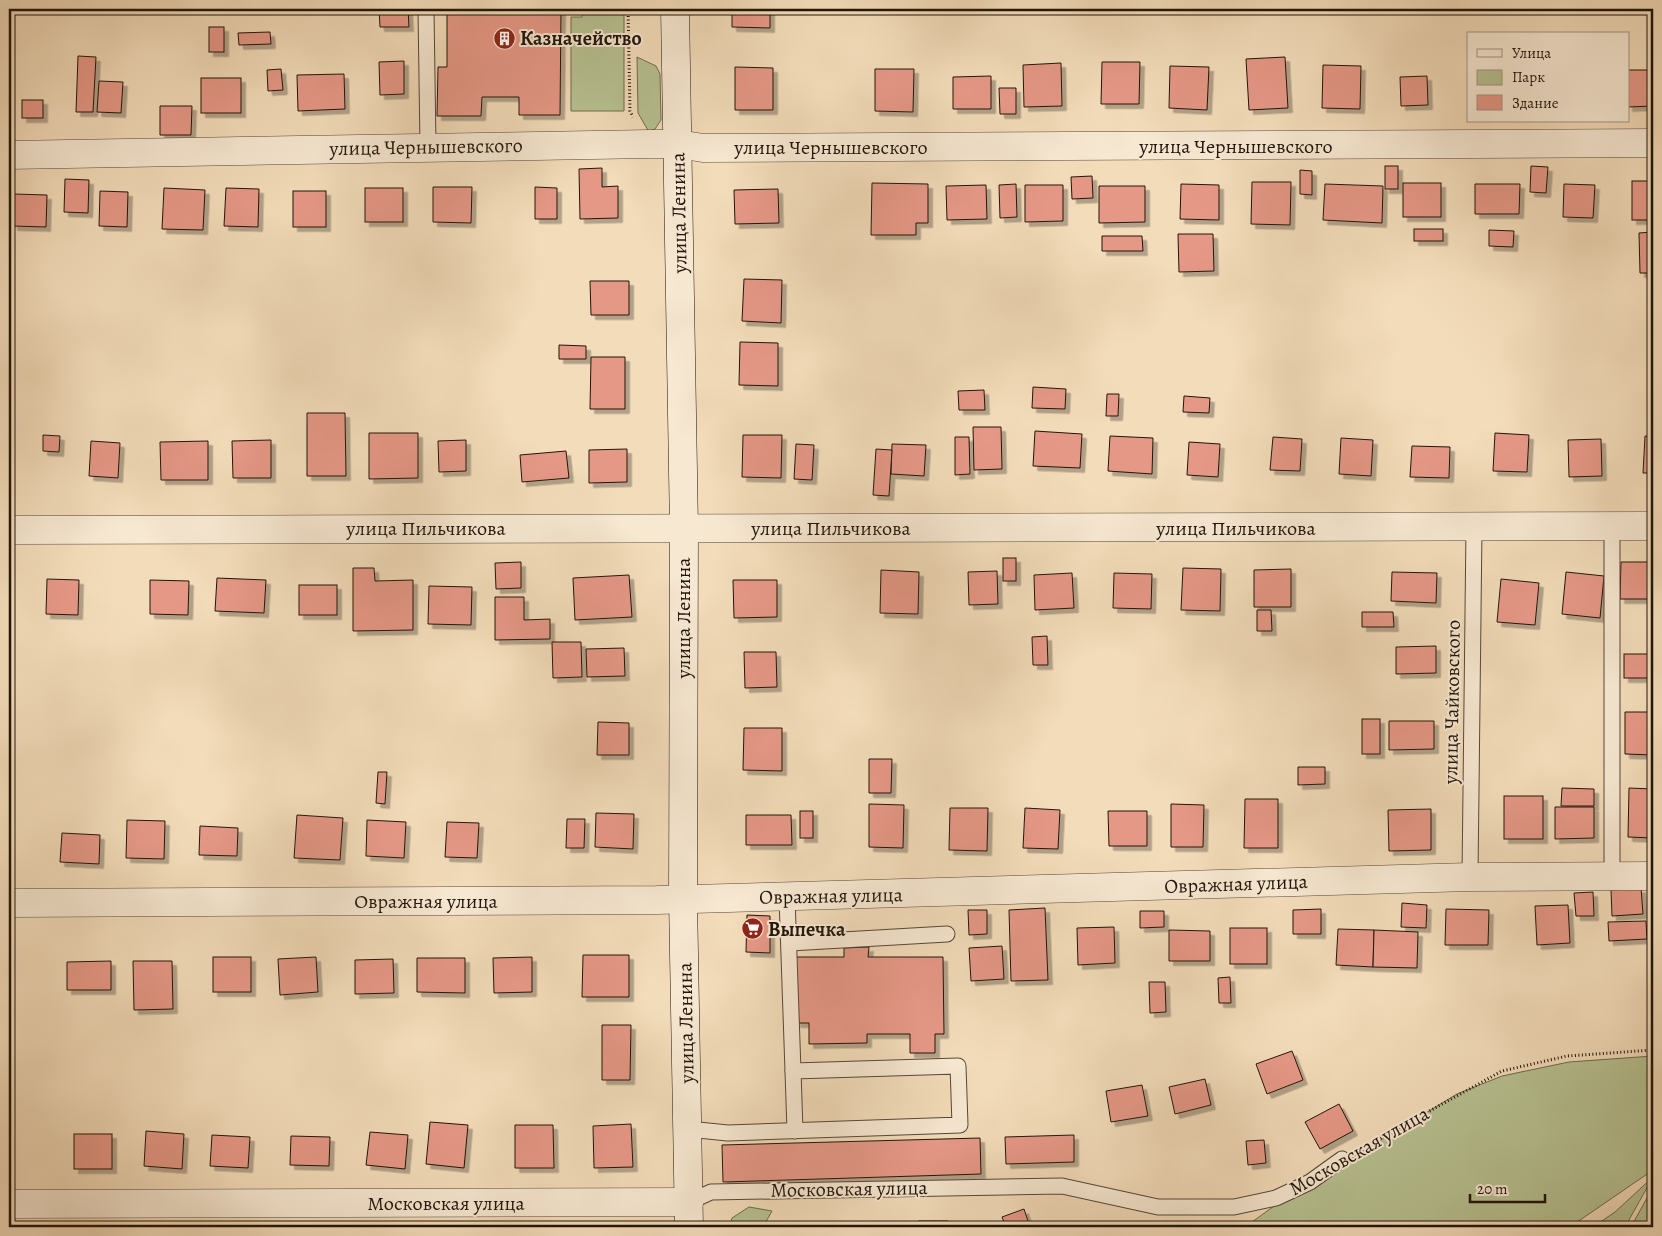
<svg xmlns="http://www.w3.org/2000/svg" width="1662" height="1236" font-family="Alegreya,serif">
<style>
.green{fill:#b7c192;stroke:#6c6b4e}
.building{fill:#e69887;stroke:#20150b;filter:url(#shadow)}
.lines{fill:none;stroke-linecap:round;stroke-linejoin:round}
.service-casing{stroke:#554737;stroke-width:17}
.minor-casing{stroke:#554737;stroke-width:29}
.secondary-casing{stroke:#20150b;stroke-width:29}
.path{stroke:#20150b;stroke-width:3;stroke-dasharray:1 2.5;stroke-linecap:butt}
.service{stroke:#f7e8d2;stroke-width:15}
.minor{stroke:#f7e8d2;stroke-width:28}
.secondary{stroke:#f7e8d2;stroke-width:28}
.labels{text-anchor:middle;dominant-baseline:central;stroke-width:4;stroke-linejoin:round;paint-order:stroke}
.poi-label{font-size:20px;font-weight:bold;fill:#20150b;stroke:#f7e8d2;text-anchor:start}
.street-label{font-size:20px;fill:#20150b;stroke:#f7e8d2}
</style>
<defs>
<filter id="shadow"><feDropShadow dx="4.5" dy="4.5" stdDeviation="0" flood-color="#0004"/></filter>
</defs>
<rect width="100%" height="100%" fill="#f3dcba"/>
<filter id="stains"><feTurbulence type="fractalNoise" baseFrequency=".004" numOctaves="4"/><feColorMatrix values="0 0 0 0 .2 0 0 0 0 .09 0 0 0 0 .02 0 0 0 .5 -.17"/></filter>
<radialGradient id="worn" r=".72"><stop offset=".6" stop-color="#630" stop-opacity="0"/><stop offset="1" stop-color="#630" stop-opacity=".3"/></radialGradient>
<g class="green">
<path d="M582 9H624V111H571V17H582Z"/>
<path d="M637 57 656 66 660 74 661 120 655 129 649 132 638 113Z"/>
<path d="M1653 1056V1170L1570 1227H1245L1288 1196 1457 1094 1502 1076 1569 1062Z"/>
<path d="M1653 1177 1625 1227H1593L1615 1212Z"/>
<path d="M1653 1187V1227H1631Z"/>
<path d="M749 1207 772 1211 763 1227H730L732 1218Z"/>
</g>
<g class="building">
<path d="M379 9H408L409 27H380Z"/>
<path d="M447 9H561L560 115H519V97H482L481 116H437L438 67H447Z"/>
<path d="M732 9H770V28L732 27Z"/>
<rect x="209" y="27" width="15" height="25"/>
<path d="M270 32 271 44 239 45 238 33Z"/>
<path d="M78 56 96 57 93 112H76Z"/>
<path d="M1285 57 1288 108 1249 110 1246 59Z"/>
<path d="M404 61V94L380 95 379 62Z"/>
<path d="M1102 62H1140L1139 104H1101Z"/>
<path d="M1061 63 1062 106 1024 107 1023 65Z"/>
<path d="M1323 65 1361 66 1360 109 1322 108Z"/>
<path d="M1170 66 1209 67 1207 110 1169 108Z"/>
<path d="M735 67 773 68V110H735Z"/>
<path d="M281 69 283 90 268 91 267 70Z"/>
<path d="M875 69H914L913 112 875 111Z"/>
<path d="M1628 70H1653V106L1628 107Z"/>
<path d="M344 74 345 109 298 111 297 75Z"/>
<path d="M991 76V109H953V77Z"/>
<path d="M1427 76 1428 105 1401 106 1400 77Z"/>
<rect x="201" y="78" width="40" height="35"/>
<path d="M99 81 123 82 121 113 97 112Z"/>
<path d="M999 88H1016V114H1000Z"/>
<rect x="22" y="100" width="21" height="18"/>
<path d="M160 106H192L191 135H160Z"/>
<rect x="1385" y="166" width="13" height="23"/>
<path d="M1531 166 1548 167 1546 193 1530 192Z"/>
<path d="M602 168V187L618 186V218L580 219 579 169Z"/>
<path d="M1300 170 1312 171V195L1300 194Z"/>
<path d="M1092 176 1093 198 1072 199 1071 177Z"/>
<path d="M65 179 89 180 88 213 64 212Z"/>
<rect x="1632" y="181" width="21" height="39"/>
<path d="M1252 182H1291L1290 225 1251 224Z"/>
<path d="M872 183 928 184V223H916V235H871Z"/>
<rect x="1403" y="183" width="38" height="34"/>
<path d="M1016 184 1017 217 1000 218 999 185Z"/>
<path d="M1181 184 1219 185V220L1180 219Z"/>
<path d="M1325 184 1383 186 1382 223 1323 220Z"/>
<path d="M1475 184H1520L1519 214H1475Z"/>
<path d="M1564 184 1595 185 1593 218 1563 217Z"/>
<path d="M986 185 987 219 947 220 946 186Z"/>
<path d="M1025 185H1063V221L1025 222Z"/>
<path d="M1099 186H1145V222L1099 223Z"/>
<path d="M433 187H472L471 223 433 222Z"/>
<path d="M535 187 557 188V219H535Z"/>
<path d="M164 188 205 190 203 230 162 229Z"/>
<path d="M226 188 259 189 258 227 224 226Z"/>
<rect x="365" y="188" width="38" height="34"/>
<path d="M778 189 779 223 735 224 734 190Z"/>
<path d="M100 191 128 192 127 227 99 226Z"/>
<rect x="293" y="191" width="33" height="36"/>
<path d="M14 194 47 195 46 227 13 226Z"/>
<rect x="1414" y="229" width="29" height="12"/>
<path d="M1489 230 1514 231 1513 247 1489 246Z"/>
<path d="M1653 232V273H1640L1639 233Z"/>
<path d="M1178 234H1213L1214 271 1179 272Z"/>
<path d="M1102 236H1142L1143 251H1102Z"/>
<path d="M744 279 782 280 781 323 742 321Z"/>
<path d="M590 281H629V315H591Z"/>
<path d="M740 342 778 343V386L739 385Z"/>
<path d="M559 345 586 346V359H559Z"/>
<path d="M591 357H625V409H590Z"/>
<path d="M1033 387 1066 389 1065 409 1032 408Z"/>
<path d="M984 390 985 410H959L958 391Z"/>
<path d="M1107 394H1119L1118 416H1106Z"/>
<path d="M1184 396 1210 398 1209 413 1183 412Z"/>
<path d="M307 413H345L346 476H307Z"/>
<path d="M973 427H1001L1002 469 974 470Z"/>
<path d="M1035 431 1082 434 1080 468 1033 466Z"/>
<path d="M369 433H418V478L369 479Z"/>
<path d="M1495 433 1529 435 1527 472 1493 471Z"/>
<path d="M43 435 60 436 59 452 43 451Z"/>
<path d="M743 435H782L781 478 742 477Z"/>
<path d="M1110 436 1153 438 1152 474 1108 471Z"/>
<path d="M1645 436 1653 437V473H1643Z"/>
<path d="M955 437H969L970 474 955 475Z"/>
<path d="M1273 437 1302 439 1300 471 1270 470Z"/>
<path d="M1341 438 1373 440 1371 476 1339 474Z"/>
<path d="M1601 439 1602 476 1569 477 1568 440Z"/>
<path d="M271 440V478H233L232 441Z"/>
<path d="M466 440V471L439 472 438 441Z"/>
<path d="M91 441 120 443 118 478 89 476Z"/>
<path d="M208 441V480H161L160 442Z"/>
<path d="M1189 442 1220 444 1218 477 1187 475Z"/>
<path d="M796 444 814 445 812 480 794 479Z"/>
<path d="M892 444 926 445 924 476 891 474Z"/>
<path d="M1412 446 1450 447 1449 478 1410 477Z"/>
<path d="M627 449V482L589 483V450Z"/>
<path d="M876 449 892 450 889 496 873 495Z"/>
<path d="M566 451 569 478 522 482 520 455Z"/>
<rect x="1003" y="558" width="13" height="23"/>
<path d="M521 562V588L496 589 495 563Z"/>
<path d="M1621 562H1653V599H1620Z"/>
<path d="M353 568H374L375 581 413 580V630L353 631Z"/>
<path d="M1183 568 1221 569 1220 611 1181 610Z"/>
<path d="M1291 569V607H1254V570Z"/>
<path d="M881 570 919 572 918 614 880 613Z"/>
<path d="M997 571 998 604 969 605 968 572Z"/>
<path d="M1392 572 1437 573 1436 603 1391 601Z"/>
<path d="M1566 572 1604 576 1600 618 1562 614Z"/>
<path d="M1072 573 1074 608 1035 610 1034 575Z"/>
<path d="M1114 573 1152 574 1151 609 1113 608Z"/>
<path d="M629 575 632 617 575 620 573 578Z"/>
<path d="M217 578 266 580 264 613 215 611Z"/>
<path d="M47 579 79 580 78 615 46 614Z"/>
<path d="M1501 579 1539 583 1535 625 1497 622Z"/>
<path d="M150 580 189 581 188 615 150 614Z"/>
<path d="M733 580H777V617L734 618Z"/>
<rect x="299" y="585" width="38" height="30"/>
<path d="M429 586 472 587 471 625 428 624Z"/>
<path d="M495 597H524V620L550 619V639L495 640Z"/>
<path d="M1257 610H1271L1272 631H1257Z"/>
<path d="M1362 612H1393L1394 627H1362Z"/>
<path d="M1047 636 1048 665H1033L1032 637Z"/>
<path d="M552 642H581L582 677 553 678Z"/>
<path d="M1436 646V673L1396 674V647Z"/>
<path d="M624 648 625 676 587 677 586 649Z"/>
<path d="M744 652H776L777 687 745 688Z"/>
<rect x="1624" y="654" width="29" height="24"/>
<path d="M1625 712H1653V755L1625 754Z"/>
<rect x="1362" y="719" width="18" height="35"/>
<path d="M1389 721H1434V749L1389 750Z"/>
<path d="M598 722 629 723V755H597Z"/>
<path d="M744 728H782V771L743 770Z"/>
<path d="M869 759H892L891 793H869Z"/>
<path d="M1298 767H1325V784L1298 785Z"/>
<path d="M378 772H387L385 804 376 803Z"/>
<path d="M1562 788 1594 789V806H1561Z"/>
<path d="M1629 788 1653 789V838L1628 837Z"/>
<rect x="1504" y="796" width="39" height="43"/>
<path d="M1245 799H1278V848H1244Z"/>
<path d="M869 804 904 805 903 848 869 847Z"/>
<path d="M1171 804 1204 805 1203 847H1171Z"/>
<path d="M1555 807H1594V838L1555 839Z"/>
<path d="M950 808H988L987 851 949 850Z"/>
<path d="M1025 808 1060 810 1058 849 1023 848Z"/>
<path d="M1431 809V850L1389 851 1388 810Z"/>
<rect x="800" y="811" width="13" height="27"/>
<path d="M1108 811H1147V846H1109Z"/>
<path d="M596 813 634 814 633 849 595 847Z"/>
<path d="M297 815 343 818 340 860 294 858Z"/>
<path d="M746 815H791L792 845H746Z"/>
<path d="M567 819H585L584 848H566Z"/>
<path d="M127 820 165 821 164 859 126 858Z"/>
<path d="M367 820 406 822 404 858 366 856Z"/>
<path d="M447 822 479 823 477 858 445 857Z"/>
<path d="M200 826 238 828 237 856 199 855Z"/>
<path d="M62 833 100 835 99 864 60 862Z"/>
<path d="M1641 888 1643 914 1612 916 1611 890Z"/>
<path d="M1593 892 1594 916H1576L1574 893Z"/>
<path d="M1402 903 1427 905 1426 928 1401 927Z"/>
<path d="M1568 905 1570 943 1537 945 1535 906Z"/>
<path d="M1045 908 1048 980 1011 981 1009 910Z"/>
<path d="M1321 909V934H1293V910Z"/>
<path d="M1446 909 1489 910 1488 945H1445Z"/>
<path d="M968 910H987V934L969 935Z"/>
<path d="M1140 911H1164V927L1140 928Z"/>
<path d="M747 915 770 916V953L746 952Z"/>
<path d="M1646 921 1647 939 1609 941 1608 922Z"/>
<path d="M1114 927 1115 963 1078 965 1077 928Z"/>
<rect x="1230" y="928" width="37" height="36"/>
<path d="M1338 929 1374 930 1373 967 1336 965Z"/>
<path d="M1169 930 1210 931V961H1169Z"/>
<path d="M1374 930 1418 932 1417 968 1373 967Z"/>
<path d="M1002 946 1004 979 971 981 969 948Z"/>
<path d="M869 947 868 957H943L944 1034H935V1053H910V1034H867V1043L809 1044V1023H796V957H844V948Z"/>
<path d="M583 955H629V997H582Z"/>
<rect x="213" y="957" width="38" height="35"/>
<path d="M316 957 318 992 280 995 278 959Z"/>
<path d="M532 957V992L494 993 493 958Z"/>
<path d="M417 958H465V993L417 992Z"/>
<path d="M393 959 394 993 355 994V960Z"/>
<path d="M111 961V990H67V962Z"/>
<path d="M133 961H172L173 1009 134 1010Z"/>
<path d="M1230 977 1231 1003H1219L1218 978Z"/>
<path d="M1149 982H1165L1166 1012 1150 1013Z"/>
<path d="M602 1025H631L630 1080H602Z"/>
<path d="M1292 1051 1303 1080 1267 1094 1256 1064Z"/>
<path d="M1205 1079 1211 1105 1175 1114 1169 1087Z"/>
<path d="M1142 1085 1148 1116 1111 1122 1106 1091Z"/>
<path d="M1339 1104 1353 1131 1320 1149 1305 1122Z"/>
<path d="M430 1122 468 1125 464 1168 426 1164Z"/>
<path d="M631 1124 633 1167 594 1168 593 1126Z"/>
<path d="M515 1125H553L554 1168H515Z"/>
<path d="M146 1131 184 1134 182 1169 144 1166Z"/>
<path d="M370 1132 408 1135 405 1169 366 1165Z"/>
<rect x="74" y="1134" width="38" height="35"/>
<path d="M212 1135 250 1137 248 1168 210 1166Z"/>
<path d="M1074 1135V1162L1006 1164 1005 1137Z"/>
<path d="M291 1136 330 1137 329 1166 290 1165Z"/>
<path d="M980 1138 981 1174 723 1182 722 1145Z"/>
<path d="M1264 1140 1266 1163 1248 1165 1246 1141Z"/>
<path d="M1024 1209 1030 1227H1006L1002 1217Z"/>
<path d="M918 1221H948L947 1227H918Z"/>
<path d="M914 1222V1227H887V1223Z"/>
</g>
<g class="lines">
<defs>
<g id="service">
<path d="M426 9 428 147"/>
<path d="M1612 876V526"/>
<path d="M1470 877 1474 527"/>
<path d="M790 943 947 934"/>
<path d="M793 1071 795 1131"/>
<path d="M688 1129 728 1133 960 1125 958 1066 793 1071 787 898"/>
<path d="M689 1202 711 1192 1062 1186 1158 1207H1234L1276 1198 1310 1182 1342 1159"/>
</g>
<g id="minor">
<path d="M9 155 649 144H678L703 148 1653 143"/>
<path d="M9 530 1653 526"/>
<path d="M9 903 657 900 1470 877 1653 876"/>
<path d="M9 1204 689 1202"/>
</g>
<path id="secondary" d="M675 9 684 529 683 899 689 1227"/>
</defs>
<use href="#service" class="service-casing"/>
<use href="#minor" class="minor-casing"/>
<use href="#secondary" class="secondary-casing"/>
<g class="path">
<path d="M628 9 630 111 633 117"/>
<path d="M1359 1150 1502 1071 1567 1056 1653 1050"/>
</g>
<use href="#service" class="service"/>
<use href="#minor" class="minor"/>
<use href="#secondary" class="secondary"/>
</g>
<defs>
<symbol id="building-disc" viewBox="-11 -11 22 22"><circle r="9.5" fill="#8f2418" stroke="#f7e8d2"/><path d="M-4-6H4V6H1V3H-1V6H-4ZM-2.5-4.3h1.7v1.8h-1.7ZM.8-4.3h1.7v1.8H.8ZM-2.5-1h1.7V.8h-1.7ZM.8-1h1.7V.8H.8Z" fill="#fff"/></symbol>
<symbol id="supermarket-disc" viewBox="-11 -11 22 22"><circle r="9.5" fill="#8f2418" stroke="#f7e8d2"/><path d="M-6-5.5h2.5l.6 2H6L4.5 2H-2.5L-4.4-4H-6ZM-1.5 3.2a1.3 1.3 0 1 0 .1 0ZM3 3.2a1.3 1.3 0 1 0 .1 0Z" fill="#fff"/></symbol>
</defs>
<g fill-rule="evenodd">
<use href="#building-disc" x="492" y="26" width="25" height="25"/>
<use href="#supermarket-disc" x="740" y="916" width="25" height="25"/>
</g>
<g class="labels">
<g class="poi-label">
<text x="520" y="38">Казначейство</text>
<text x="768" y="929">Выпечка</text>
</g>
<g class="street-label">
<text x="1236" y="146">улица Чернышевского</text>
<text transform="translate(426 147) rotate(-1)">улица Чернышевского</text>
<text x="831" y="147">улица Чернышевского</text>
<text transform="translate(679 213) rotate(-91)">улица Ленина</text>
<text x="426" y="528">улица Пильчикова</text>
<text x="831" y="528">улица Пильчикова</text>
<text x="1236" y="528">улица Пильчикова</text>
<text transform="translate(683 618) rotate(-90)">улица Ленина</text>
<text transform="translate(1452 702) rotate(-89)">улица Чайковского</text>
<text transform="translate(1236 884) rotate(-2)">Овражная улица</text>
<text transform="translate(831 896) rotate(-1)">Овражная улица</text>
<text x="426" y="901">Овражная улица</text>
<text transform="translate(686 1023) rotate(-91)">улица Ленина</text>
<text transform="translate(1359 1151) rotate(-30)">Московская улица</text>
<text transform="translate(849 1189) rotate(-1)">Московская улица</text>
<text x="446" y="1203">Московская улица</text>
</g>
</g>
<rect width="1662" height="1236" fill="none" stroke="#f3dcba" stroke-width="30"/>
<rect x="10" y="10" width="1642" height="1216" fill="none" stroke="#20150b" stroke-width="2.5"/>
<rect x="15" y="15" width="1632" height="1206" fill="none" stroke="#20150b"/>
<rect x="1467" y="32" width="162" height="90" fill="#f7e8d2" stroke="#a19482"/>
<rect x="1477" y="49" width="25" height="8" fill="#f7e8d2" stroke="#a19482"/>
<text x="1512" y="58" font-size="15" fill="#20150b">Улица</text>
<rect x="1477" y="70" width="25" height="15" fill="#b7c192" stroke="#a19482"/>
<text x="1512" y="82" font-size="15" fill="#20150b">Парк</text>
<rect x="1477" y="95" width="25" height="15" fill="#e69887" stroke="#a19482"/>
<text x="1512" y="108" font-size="15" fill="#20150b">Здание</text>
<path d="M1470 1194v8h75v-8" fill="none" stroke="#20150b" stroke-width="2.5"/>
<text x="1477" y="1194" font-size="15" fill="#20150b" stroke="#f7e8d2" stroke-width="4" paint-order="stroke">20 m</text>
<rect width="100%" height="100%" filter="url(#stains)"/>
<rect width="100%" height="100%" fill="url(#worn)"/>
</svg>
